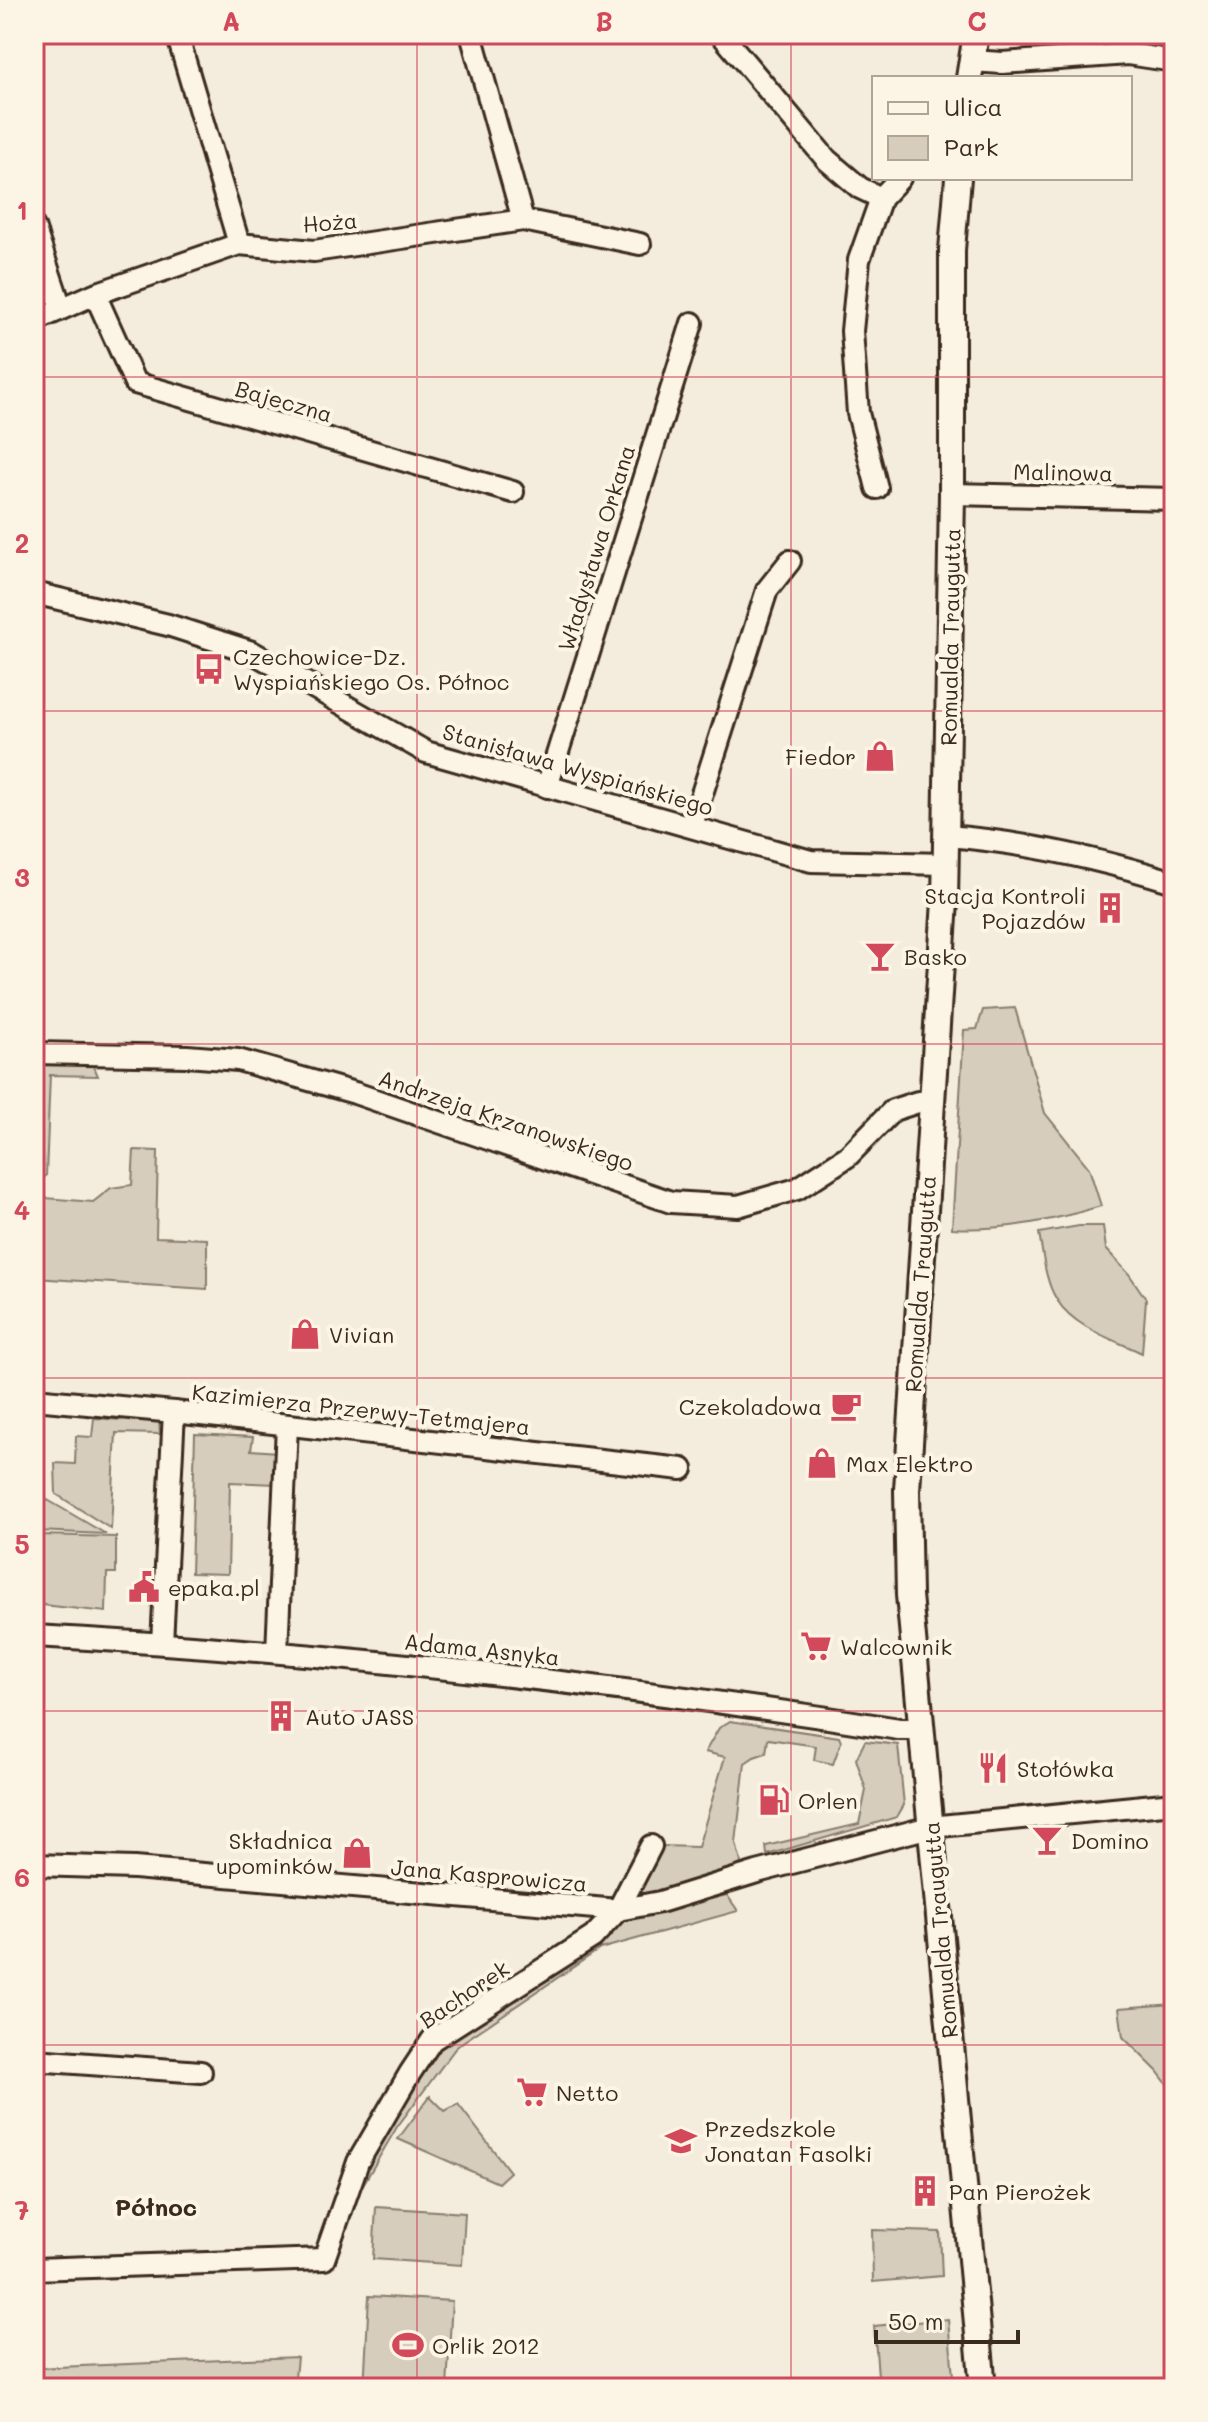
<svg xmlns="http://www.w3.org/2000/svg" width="1208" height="2422" font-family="Mali,sans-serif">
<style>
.green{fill:#d6cdbd;stroke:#887c6e;stroke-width:2}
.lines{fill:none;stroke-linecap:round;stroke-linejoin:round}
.minor-casing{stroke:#3b2a1e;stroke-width:26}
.tertiary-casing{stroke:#3b2a1e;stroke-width:30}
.minor{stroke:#fcf5e5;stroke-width:20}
.tertiary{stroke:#fcf5e5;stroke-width:24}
.grid{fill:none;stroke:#d1495b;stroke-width:2;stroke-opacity:0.55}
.labels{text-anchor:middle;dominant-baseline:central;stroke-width:8;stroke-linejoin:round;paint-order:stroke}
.street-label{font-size:22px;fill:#3b2a1e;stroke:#fcf5e5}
.poi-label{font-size:22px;fill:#3b2a1e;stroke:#fcf5e5;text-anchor:start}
.neighbourhood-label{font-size:24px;font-weight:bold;fill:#3b2a1e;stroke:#fcf5e5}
.neatline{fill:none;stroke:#d1495b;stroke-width:3}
.grid-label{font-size:26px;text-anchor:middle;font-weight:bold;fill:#d1495b}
</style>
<rect width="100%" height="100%" fill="#f4eddd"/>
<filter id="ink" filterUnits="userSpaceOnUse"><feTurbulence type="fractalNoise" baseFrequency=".0125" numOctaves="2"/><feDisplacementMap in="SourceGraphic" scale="16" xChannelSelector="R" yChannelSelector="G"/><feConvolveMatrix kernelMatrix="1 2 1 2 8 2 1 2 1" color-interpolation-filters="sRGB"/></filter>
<g filter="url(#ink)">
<g class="green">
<path d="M1015 1008 1045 1113 1089 1168 1101 1206C1053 1221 1003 1231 952 1228L964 1030 977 1029 983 1010Z"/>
<path d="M92 1062 98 1076 50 1075 46 1176 34 1181V1063Z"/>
<path d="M134 1150 158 1151 156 1237 207 1239V1289L34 1278V1197L93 1202 111 1188 132 1185Z"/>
<path d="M1079 1226H1103L1106 1249 1129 1274 1146 1299 1142 1353C1115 1340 1074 1328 1057 1300 1045 1282 1043 1254 1039 1233Z"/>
<path d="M122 1413 159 1421 160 1434 116 1433 111 1529 56 1494 55 1463 75 1464 76 1436 92 1437 94 1418 121 1420Z"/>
<path d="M195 1434 253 1437 251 1450 278 1452 277 1484 230 1482 228 1574 191 1573Z"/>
<path d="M39 1495 106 1534 37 1531Z"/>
<path d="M38 1535 116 1537V1573H107L106 1612 34 1604V1582H37Z"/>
<path d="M730 1721 839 1737 841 1742 833 1764 814 1760 816 1746 768 1739 766 1753 754 1757 745 1763 736 1843 741 1862 737 1872 643 1899 640 1885 661 1846 698 1847 725 1757 705 1752 719 1728Z"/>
<path d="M865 1741 898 1745 904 1805 897 1817 767 1855 766 1846 859 1824 866 1790 856 1759Z"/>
<path d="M727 1895 738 1911 600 1949 457 2046 397 2127 351 2205 378 2146 426 2061 476 2019 617 1922Z"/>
<path d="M1174 2004V2093L1157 2071 1123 2037 1119 2008Z"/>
<path d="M430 2096 445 2111 458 2104 510 2172 498 2183 398 2139Z"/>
<path d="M376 2207 465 2213 462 2265 373 2259Z"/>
<path d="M872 2230 940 2232 942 2276 873 2282Z"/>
<path d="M369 2296 452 2301 447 2388H364Z"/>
<path d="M948 2319 954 2388H879L874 2326Z"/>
<path d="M1174 2322V2388H1170L1165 2323Z"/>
<path d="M297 2357 294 2388H34V2368Z"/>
</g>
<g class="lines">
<defs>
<g id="minor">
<path d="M177 34 239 244"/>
<path d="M471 34 523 220"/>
<path d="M721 34 827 160 860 188 881 198"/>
<path d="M971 61 1002 63 1128 54 1174 61"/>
<path d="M34 227 61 308"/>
<path d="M95 294 135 383 513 492"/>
<path d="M34 321 95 294 239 244 314 251 523 220 640 244"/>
<path d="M877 488 858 413 852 331 859 260 881 198 900 178"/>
<path d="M952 494 1174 499"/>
<path d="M34 593 168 625 252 652 426 752 811 861 947 864"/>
<path d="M547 787 692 323"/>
<path d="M692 825 767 590 790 561"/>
<path d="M947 836C1024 842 1100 859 1174 882"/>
<path d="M34 1053 187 1056 238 1060 355 1093 671 1202 738 1206 797 1189 848 1156 893 1110 918 1102H932"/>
<path d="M34 1399 174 1412 682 1469"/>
<path d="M34 1636C324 1651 612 1684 899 1729H922"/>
<path d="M162 1643 174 1412"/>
<path d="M277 1652 287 1425"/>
<path d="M34 1865 134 1868 618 1910 660 1902 757 1872 930 1827 1174 1803"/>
<path d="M34 2060 201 2072"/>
<path d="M34 2269 324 2259 358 2162 410 2073 432 2040 593 1937 618 1910 651 1846"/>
</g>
<g id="tertiary">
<path d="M969 78 976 34"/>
<path d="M958 178 952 250V494L945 901 907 1490 909 1595 983 2388"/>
</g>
</defs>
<use href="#minor" class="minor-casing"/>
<use href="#tertiary" class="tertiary-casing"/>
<use href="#minor" class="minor"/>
<use href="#tertiary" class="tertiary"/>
</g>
</g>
<path class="grid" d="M417 34V2388M791 34V2388M34 377H1174M34 711H1174M34 1044H1174M34 1378H1174M34 1711H1174M34 2045H1174"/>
<defs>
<symbol id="bus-bare" viewBox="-9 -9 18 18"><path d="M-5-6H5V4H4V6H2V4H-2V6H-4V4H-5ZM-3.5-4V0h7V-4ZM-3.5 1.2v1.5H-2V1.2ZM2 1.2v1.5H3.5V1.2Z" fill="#d1495b" stroke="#fcf5e5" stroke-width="2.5" paint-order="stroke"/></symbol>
<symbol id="shop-bare" viewBox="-9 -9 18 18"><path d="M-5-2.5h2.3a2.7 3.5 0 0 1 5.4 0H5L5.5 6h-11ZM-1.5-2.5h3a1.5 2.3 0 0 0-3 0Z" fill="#d1495b" stroke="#fcf5e5" stroke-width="2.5" paint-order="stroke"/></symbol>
<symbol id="building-bare" viewBox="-9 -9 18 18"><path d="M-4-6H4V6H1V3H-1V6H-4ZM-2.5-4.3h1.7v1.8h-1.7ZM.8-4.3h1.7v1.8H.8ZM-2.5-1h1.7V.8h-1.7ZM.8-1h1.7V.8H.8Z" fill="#d1495b" stroke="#fcf5e5" stroke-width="2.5" paint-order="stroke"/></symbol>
<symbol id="bar-bare" viewBox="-9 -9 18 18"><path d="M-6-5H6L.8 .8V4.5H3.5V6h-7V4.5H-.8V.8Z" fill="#d1495b" stroke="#fcf5e5" stroke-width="2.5" paint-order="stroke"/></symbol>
<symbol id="cafe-bare" viewBox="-9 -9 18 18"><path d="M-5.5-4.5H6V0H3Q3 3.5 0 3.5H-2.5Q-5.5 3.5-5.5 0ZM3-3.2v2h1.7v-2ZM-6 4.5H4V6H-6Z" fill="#d1495b" stroke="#fcf5e5" stroke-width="2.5" paint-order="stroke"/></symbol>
<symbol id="civic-bare" viewBox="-9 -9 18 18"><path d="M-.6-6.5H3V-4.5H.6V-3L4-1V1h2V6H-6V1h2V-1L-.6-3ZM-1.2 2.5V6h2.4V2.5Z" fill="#d1495b" stroke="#fcf5e5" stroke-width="2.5" paint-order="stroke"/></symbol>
<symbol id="supermarket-bare" viewBox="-9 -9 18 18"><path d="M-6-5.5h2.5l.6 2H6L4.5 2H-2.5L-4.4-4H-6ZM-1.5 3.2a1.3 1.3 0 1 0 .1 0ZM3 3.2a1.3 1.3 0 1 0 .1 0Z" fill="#d1495b" stroke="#fcf5e5" stroke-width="2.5" paint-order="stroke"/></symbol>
<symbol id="restaurant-bare" viewBox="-9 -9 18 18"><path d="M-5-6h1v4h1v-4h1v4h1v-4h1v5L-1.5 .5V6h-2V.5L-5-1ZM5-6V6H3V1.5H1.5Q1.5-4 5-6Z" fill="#d1495b" stroke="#fcf5e5" stroke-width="2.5" paint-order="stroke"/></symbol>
<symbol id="fuel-bare" viewBox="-9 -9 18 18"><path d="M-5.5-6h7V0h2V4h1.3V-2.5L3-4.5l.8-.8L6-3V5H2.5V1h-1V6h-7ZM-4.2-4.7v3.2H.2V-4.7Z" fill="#d1495b" stroke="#fcf5e5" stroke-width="2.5" paint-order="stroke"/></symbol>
<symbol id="school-bare" viewBox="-9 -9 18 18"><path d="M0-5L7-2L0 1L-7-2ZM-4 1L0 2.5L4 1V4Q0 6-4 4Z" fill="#d1495b" stroke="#fcf5e5" stroke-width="2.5" paint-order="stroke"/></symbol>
<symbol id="stadium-bare" viewBox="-9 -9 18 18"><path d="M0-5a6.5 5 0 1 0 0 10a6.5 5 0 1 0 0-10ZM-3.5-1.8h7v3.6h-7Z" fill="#d1495b" stroke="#fcf5e5" stroke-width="2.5" paint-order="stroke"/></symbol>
</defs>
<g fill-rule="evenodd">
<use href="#bus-bare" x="187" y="647" width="44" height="44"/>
<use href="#shop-bare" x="858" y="734" width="44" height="44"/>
<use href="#building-bare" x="1088" y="886" width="44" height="44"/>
<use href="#bar-bare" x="858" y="934" width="44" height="44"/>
<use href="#shop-bare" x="283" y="1312" width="44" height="44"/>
<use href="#cafe-bare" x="824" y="1384" width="44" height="44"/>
<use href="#shop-bare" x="800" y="1441" width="44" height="44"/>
<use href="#civic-bare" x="122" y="1565" width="44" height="44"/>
<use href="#supermarket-bare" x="794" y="1624" width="44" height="44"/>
<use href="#building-bare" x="259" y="1694" width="44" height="44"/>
<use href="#restaurant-bare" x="971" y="1746" width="44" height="44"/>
<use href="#fuel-bare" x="752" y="1778" width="44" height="44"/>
<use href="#bar-bare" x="1025" y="1818" width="44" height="44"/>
<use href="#shop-bare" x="335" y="1831" width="44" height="44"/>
<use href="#supermarket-bare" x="510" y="2070" width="44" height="44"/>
<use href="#school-bare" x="659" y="2119" width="44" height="44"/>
<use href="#building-bare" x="903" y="2169" width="44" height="44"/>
<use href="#stadium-bare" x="386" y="2323" width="44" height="44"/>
</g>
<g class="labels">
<g class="street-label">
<text transform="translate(330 222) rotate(-5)">Hoża</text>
<text transform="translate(284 401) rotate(16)">Bajeczna</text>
<text transform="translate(1063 472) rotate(1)">Malinowa</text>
<text transform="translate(596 548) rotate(-73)">Władysława Orkana</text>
<text transform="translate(950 637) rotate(-89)">Romualda Traugutta</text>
<text transform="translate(578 769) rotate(16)">Stanisława Wyspiańskiego</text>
<text transform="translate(506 1120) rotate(19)">Andrzeja Krzanowskiego</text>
<text transform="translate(920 1284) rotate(-86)">Romualda Traugutta</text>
<text transform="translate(361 1409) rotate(6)">Kazimierza Przerwy-Tetmajera</text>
<text transform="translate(482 1649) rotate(6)">Adama Asnyka</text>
<text transform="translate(489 1875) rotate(5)">Jana Kasprowicza</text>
<text transform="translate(940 1930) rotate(-95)">Romualda Traugutta</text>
<text transform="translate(464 1994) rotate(-34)">Bachorek</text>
</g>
<g class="poi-label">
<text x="233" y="656">Czechowice-Dz.<tspan x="233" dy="25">Wyspiańskiego Os. Północ</tspan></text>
<text x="856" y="756" text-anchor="end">Fiedor</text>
<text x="1086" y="895" text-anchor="end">Stacja Kontroli<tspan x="1086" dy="25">Pojazdów</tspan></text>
<text x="904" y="956">Basko</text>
<text x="329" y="1334">Vivian</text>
<text x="822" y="1406" text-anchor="end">Czekoladowa</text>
<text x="846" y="1463">Max Elektro</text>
<text x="168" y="1587">epaka.pl</text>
<text x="840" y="1646">Walcownik</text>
<text x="305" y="1716">Auto JASS</text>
<text x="1017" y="1768">Stołówka</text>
<text x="798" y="1800">Orlen</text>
<text x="333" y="1840" text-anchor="end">Składnica<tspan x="333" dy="25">upominków</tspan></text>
<text x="1071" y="1840">Domino</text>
<text x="556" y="2092">Netto</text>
<text x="705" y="2128">Przedszkole<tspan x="705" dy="25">Jonatan Fasolki</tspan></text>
<text x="949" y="2191">Pan Pierożek</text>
<text x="432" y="2345">Orlik 2012</text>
</g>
<g class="neighbourhood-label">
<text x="156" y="2206">Północ</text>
</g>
</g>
<rect width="1208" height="2422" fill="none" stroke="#fcf5e5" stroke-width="88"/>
<rect x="872" y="76" width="260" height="104" fill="#fcf5e5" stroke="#afa495" stroke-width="2"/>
<rect x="888" y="102" width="40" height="12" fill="#fcf5e5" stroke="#afa495" stroke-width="2"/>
<text x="944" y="116" font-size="24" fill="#3b2a1e">Ulica</text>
<rect x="888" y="136" width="40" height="24" fill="#d6cdbd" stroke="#afa495" stroke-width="2"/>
<text x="944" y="156" font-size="24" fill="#3b2a1e">Park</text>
<path d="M876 2330v12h142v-12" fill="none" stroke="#3b2a1e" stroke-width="4"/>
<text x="888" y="2330" font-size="24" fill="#3b2a1e" stroke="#fcf5e5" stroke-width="6" paint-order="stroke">50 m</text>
<rect x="44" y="44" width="1120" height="2334" class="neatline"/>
<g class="grid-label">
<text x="231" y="31">A</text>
<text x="604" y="31">B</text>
<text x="977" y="31">C</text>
<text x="22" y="220">1</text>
<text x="22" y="553">2</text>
<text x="22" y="887">3</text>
<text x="22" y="1220">4</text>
<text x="22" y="1554">5</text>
<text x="22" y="1887">6</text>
<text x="22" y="2220">7</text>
</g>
</svg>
